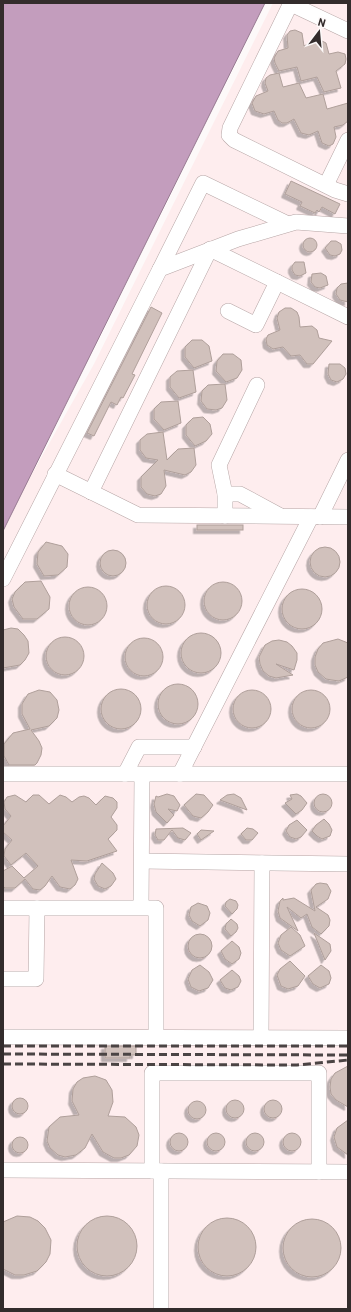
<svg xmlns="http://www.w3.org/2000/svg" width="351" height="1312" font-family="Barlow,sans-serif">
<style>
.built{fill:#feedee}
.water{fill:#c39dbd;stroke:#987b92}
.building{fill:#d1c1bc;stroke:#af9f9a;filter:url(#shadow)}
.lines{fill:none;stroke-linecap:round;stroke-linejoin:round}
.minor-casing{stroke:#b6a5a5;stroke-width:16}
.path{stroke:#a7a2a2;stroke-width:2;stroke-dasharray:3 2;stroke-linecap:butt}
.minor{stroke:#fff;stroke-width:15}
.rail{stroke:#4b4444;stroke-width:3;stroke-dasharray:8 4;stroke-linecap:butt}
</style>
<defs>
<filter id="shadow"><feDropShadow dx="-3.5" dy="3.5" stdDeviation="0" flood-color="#0004"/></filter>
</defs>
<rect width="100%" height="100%" fill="#fdf9f9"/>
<path class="built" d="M273 3H348V1309H3V531L24 488 94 364Z"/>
<path class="water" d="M3 3H265L3 531Z"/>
<g class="building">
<path d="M295 30 302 33 304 46 314 41 320 40 326 43 329 54 338 52 345 54 346 59 345 64 336 71 341 88 324 92 317 77 301 81 297 67 279 71 275 63 274 58 278 51 288 48 287 35 290 31Z"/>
<path d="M279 73 283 87 299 83 306 98 323 94 327 109 348 103V121L343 125 334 127 336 137 333 144 329 146 322 143 318 131 309 135 301 133 294 119 287 123H282L278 120 274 111 264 114 255 111 252 103 256 96 268 91 265 83 266 78 270 75Z"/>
<path d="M291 181 340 204 335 214 322 207 319 212 317 210 315 213 300 206 302 202 285 194Z"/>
<circle cx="310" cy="245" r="7"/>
<path d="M331 241H336L341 244 342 250 340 254 335 256 330 255 325 248Z"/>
<path d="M295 262H304L306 273 300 276 295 275 292 270V266Z"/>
<path d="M321 273 326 276 328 285 320 288 315 287 311 282 312 274Z"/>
<path d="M348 283V302L340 300 336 294 337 288 341 284Z"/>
<path d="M151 307 162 313 132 374 135 375 123 398 121 397 117 405 111 402 94 436 87 433Z"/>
<path d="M285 308H291L297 312 299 317 300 327 312 326 317 330 319 338 332 341 313 364H307L300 355 291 356 283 347 273 349 267 345 266 339 268 335 280 330 277 318 279 312Z"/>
<path d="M192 340H202L209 346 212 361 194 368 185 357V347Z"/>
<path d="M223 354H233L241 360 242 370 237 378 226 382 216 371 217 361Z"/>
<path d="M329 364H340L345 368 346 374 343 379 337 382 331 380 328 374Z"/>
<path d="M193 370 196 392 179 398 170 387V377L177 371Z"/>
<path d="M225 384 227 400 222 408 216 410 207 409 201 401 202 391 208 385Z"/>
<path d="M178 401 181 423 164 430 154 419V409L161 402Z"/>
<path d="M203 417 210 424 212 434 206 441 195 446 186 435V425L193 418Z"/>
<path d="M163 432 167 460 178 449 194 448 196 465 191 472 185 475 164 470 166 486 161 494 155 496 147 494 141 487V477L158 460 146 458 140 450V440L147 434Z"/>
<rect x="197" y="525" width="46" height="5"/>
<path d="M46 542 62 546 68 554 67 567 58 575 44 576 37 564 38 552Z"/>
<circle cx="325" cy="562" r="15"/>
<circle cx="113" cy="563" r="13"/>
<path d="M41 581 50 597 49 609 37 619H23L14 607 12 599 15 592 25 582Z"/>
<circle cx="223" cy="601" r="19"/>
<circle cx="166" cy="605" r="19"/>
<circle cx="88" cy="606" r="19"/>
<circle cx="302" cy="609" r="20"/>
<path d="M11 628 18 629 24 635 28 641 29 653 25 660 20 665 3 668V630Z"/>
<circle cx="201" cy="653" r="20"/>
<circle cx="65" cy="656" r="19"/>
<circle cx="144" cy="657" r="19"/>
<path d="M338 639 348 643V677L339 681 332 680 326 679 318 672 315 665V657L318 649 323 643Z"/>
<path d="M279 640 287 642 292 646 297 653V660L294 670 276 664 293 675 276 678 269 676 263 671 260 664 259 657 265 645 272 641Z"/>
<circle cx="178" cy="704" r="20"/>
<circle cx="121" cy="709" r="20"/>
<circle cx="252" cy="709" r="19"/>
<circle cx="311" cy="709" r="19"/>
<path d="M39 690 50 692 57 700 59 710 57 718 49 726 31 730 39 741 42 748 41 755 37 763 35 765H9L4 756V744L13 733 30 729 22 714V704L28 694Z"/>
<path d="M167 794 174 796 180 805 177 811 168 809 174 815 167 823 156 812 154 804 156 796 158 797Z"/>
<path d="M196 794 204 795 213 805 208 812 201 818 193 816 184 805Z"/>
<path d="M234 794 241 798 247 810 220 800 227 795Z"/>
<path d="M297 794 301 796 307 803 302 810 296 814 285 803 292 799 290 795Z"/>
<circle cx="323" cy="803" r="9"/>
<path d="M15 795 26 802 33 795H39L49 804 60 795 66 797 72 802 79 797 84 796 89 798 96 805 105 796 113 798 117 802V808L111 817 117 825V830L108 839 117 851 87 861 71 860 78 879 75 885 70 889 60 887 52 876 45 886 40 890 33 889 25 879 15 888H5L3 886V871L12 866 24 878 38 866 26 853 11 865 4 856 5 849 12 840 3 832V826L11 816 5 809 4 802 7 797Z"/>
<path d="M324 819 329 824 332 830 330 836 322 839 317 836 312 831 316 825Z"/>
<path d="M297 820 307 830 301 837 296 839 290 837 286 831 289 825Z"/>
<path d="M183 828 191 833 185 840 178 838 172 830 164 840H158L155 835 156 829Z"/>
<path d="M247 828 253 829 258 833 252 840H246L241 834Z"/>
<path d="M201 830 214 831 201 840 197 834Z"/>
<path d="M102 863 113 873 116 879 111 886 105 889 98 886 94 879 95 874Z"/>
<path d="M320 883 327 884 331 891 328 899 316 907 328 915 330 920 329 926 321 934 312 927 307 914 301 918 287 907 298 931 280 918 278 911 280 901 283 898V900L294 898 315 911 311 890 316 884Z"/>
<path d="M230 899 236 901 238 905 237 909 232 914 225 906 226 902Z"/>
<path d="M198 903 207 906 210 913 208 920 200 926 192 921 189 915 191 907Z"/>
<path d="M231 919 237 924 238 928 236 932 231 936 225 929 226 924Z"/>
<path d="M291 927 300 935 305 946 290 956 281 950 278 943 281 935Z"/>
<path d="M314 933 330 944 331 951 325 960Z"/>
<circle cx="200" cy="946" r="12"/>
<path d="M232 941 239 947 241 953 239 959 232 964 225 959 221 951Z"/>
<path d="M290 961 305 976 298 986 288 989 281 986 277 975 280 969Z"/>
<path d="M200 965 209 972 213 980 208 988 199 991 191 987 188 979 192 970Z"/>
<path d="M321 965 329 971 331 978 329 984 320 988 313 984 308 976Z"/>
<path d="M232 970 239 976 241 981 238 987 231 990 225 988 220 980Z"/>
<path d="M105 1046H136V1055H130V1058H105Z"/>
<path d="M348 1066V1107L336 1100 331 1094 330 1087 331 1079 335 1073Z"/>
<path d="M95 1076 106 1080 112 1090 113 1102 108 1116 125 1117 136 1127 139 1135 137 1146 129 1155 121 1158H114L103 1152 92 1134 85 1148 76 1155 65 1157 58 1155 50 1148 47 1141 49 1127 60 1117 79 1115 72 1101 73 1089 77 1082 83 1078Z"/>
<circle cx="20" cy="1106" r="8"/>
<circle cx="235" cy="1109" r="9"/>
<circle cx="273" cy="1109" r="9"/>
<circle cx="197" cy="1110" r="9"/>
<path d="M348 1120V1155L337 1147 334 1137 337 1128Z"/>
<circle cx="216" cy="1142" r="9"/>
<circle cx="292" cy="1142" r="9"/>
<circle cx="179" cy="1142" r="9"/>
<circle cx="255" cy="1142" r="9"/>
<circle cx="20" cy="1145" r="8"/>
<path d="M17 1216 30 1217 38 1221 45 1228 51 1240 50 1254 46 1262 37 1271 24 1275H15L3 1269V1222Z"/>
<circle cx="107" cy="1246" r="30"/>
<circle cx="227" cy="1247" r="29"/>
<circle cx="312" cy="1248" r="29"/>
</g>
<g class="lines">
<defs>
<g id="minor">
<path d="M291 3 230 128 229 135 234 140 335 190 348 194"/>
<path d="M291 4 348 31"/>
<path d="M326 185 348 140"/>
<path d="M160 269 203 183 288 224"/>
<path d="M228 311 256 325 277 282"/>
<path d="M55 474 138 515 348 517"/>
<path d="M91 492 210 249 348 317"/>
<path d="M225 494H240L279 515"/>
<path d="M225 516V494L219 465 257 385"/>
<path d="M320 517 348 460"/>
<path d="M3 579 160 269 238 239 296 222 348 226"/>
<path d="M3 774H348"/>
<path d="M125 774 139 747H194"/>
<path d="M180 774 311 517"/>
<path d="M142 861 348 864"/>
<path d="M141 907 142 775"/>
<path d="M3 908H156V1037"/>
<path d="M3 979H36L37 908"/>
<path d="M3 1037 348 1038"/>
<path d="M261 1038 262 863"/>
<path d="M3 1170 348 1172"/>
<path d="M152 1171V1073H319V1172"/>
<path d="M161 1171V1309"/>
</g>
</defs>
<use href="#minor" class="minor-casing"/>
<path class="path" d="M178 4V3"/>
<use href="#minor" class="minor"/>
<g class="rail">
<path d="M3 1046H348"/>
<path d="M3 1054 348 1055"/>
<path d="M3 1064 297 1065 348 1060"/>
</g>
</g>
<rect width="351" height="1312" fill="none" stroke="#332c2c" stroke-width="8"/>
<g transform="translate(319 32) rotate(16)" stroke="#fdf9f9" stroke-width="3" paint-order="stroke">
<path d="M0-3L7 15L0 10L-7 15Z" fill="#332c2c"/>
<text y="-6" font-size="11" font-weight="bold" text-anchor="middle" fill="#332c2c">N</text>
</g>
</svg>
